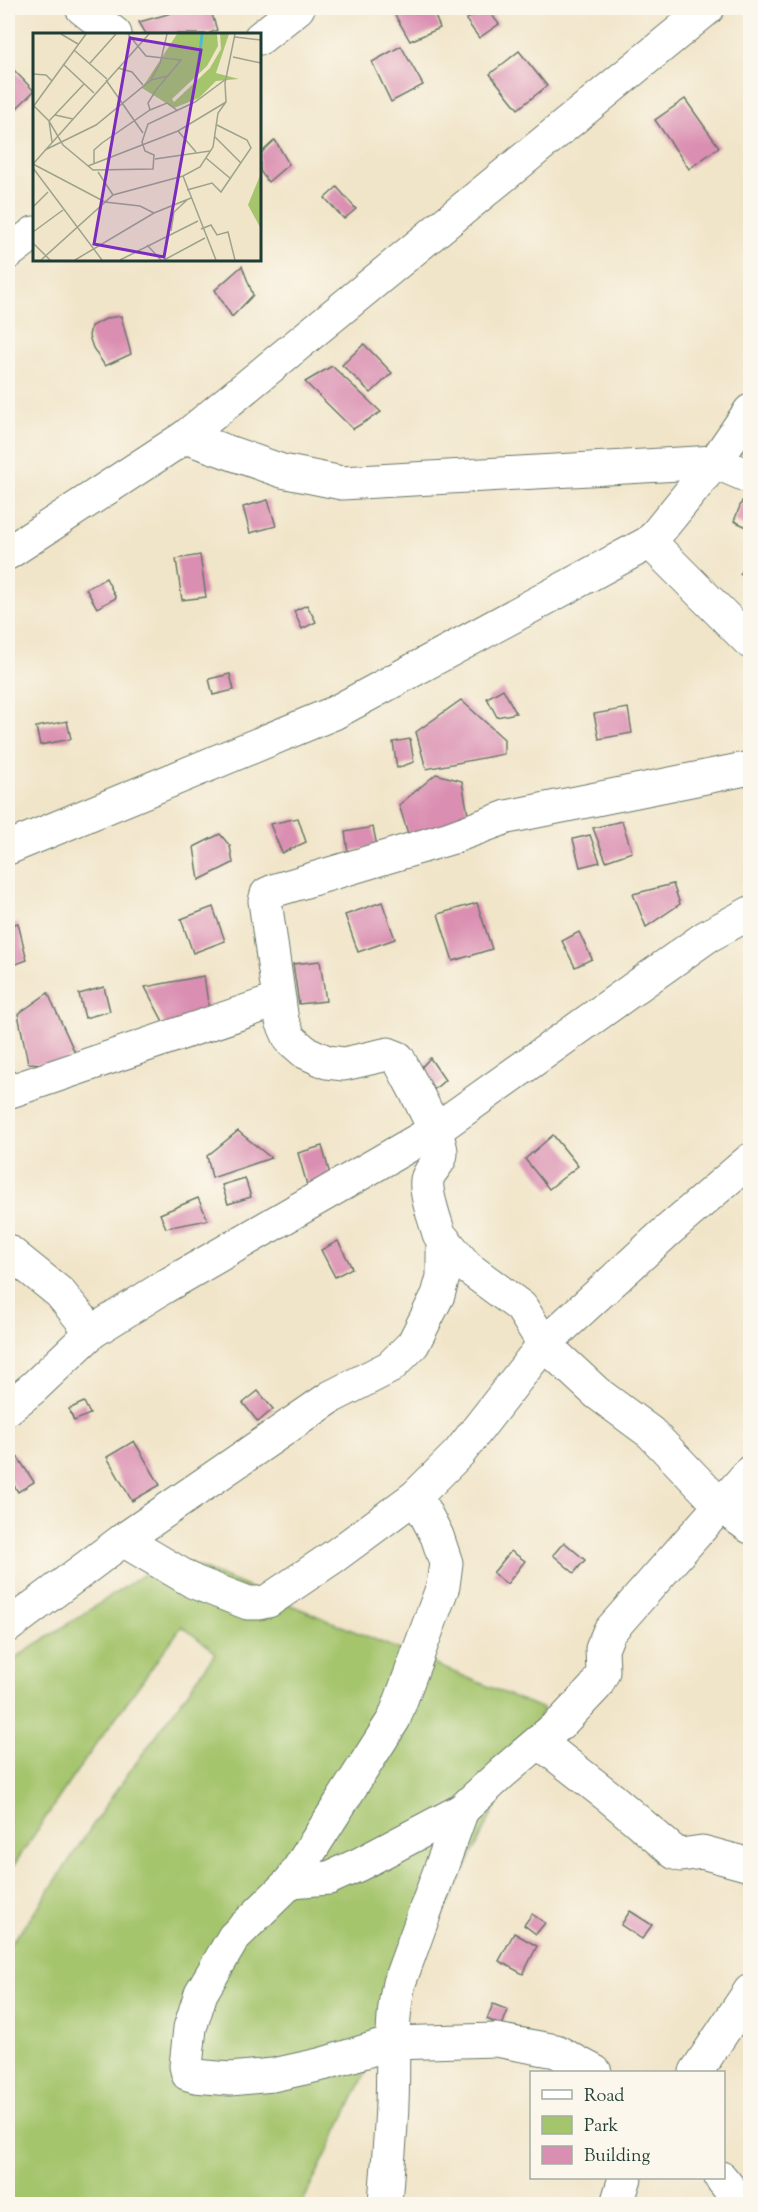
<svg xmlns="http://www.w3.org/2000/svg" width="758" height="2212" font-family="'Sorts Mill Goudy',serif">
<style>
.green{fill:#a5c56d;stroke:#628150;stroke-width:1.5}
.building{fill:#da8eb1}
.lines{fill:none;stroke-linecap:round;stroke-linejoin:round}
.minor-casing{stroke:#687868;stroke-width:35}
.minor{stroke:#fff;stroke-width:33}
.inset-river{fill:none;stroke:#4ebcc4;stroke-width:3}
.inset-road{fill:none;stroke:#9da28d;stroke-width:1.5}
.view{fill:#7b2cbf;fill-opacity:0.15;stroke:#7b2cbf;stroke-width:3}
.inset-edge{fill:none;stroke:#1f3d34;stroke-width:3}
</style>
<rect width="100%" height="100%" fill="#fbf7ec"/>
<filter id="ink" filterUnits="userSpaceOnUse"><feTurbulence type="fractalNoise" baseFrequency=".0167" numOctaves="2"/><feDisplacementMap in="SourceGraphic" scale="12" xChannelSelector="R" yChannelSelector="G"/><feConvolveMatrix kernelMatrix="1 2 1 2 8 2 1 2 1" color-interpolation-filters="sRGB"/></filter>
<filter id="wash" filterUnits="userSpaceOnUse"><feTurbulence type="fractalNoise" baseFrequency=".008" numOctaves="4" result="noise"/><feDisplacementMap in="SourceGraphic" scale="24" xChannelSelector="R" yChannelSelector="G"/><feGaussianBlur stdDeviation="1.35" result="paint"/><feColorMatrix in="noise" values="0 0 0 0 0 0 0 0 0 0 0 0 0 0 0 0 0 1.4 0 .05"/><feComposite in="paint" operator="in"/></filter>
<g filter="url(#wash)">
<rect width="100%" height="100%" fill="#f1e5c9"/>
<path class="green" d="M172 1556 543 1709 302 2204H8V1946L30 1919 115 1792 216 1653 182 1626 74 1775 8 1874V1663Z"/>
<g id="blocks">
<g class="building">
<path d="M190 8H210L217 30 208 34H146L139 22Z"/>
<path d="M405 8H432L440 28 410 41 394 13Z"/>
<path d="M461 8H481L466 16Z"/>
<path d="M482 8H486L499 24 479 38 466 20Z"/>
<path d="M401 46 423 85 391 102 372 62Z"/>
<path d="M519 51 547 86 518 109 490 74Z"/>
<path d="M10 66 34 91 12 113 8 109V68Z"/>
<path d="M685 99 719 147 689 169 655 120Z"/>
<path d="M275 140 289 164 268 182 260 171V154Z"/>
<path d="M337 187 356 209 344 219 325 198Z"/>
<path d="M242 266 253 295 232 317 215 290Z"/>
<path d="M121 316 131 354 105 366 93 348 89 336 91 326 108 318Z"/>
<path d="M364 344 392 373 371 393 342 365Z"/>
<path d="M332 366 381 412 353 429 305 382Z"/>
<path d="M268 500 276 526 250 533 243 507Z"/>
<path d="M742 501 750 505 749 528 734 521Z"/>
<path d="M200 555 206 597 182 600 176 559Z"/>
<path d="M750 560V580L740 574Z"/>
<path d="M106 578 116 598 97 608 86 589Z"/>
<path d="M307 605 316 622 302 629 294 611Z"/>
<path d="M230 674 234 690 213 695 209 679Z"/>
<path d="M503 689 516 713 497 717 487 698Z"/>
<path d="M461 700 504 739V754L426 769 416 732Z"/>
<path d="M628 708 632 733 599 739 594 714Z"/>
<path d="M67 721 71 739 40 745 36 727Z"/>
<path d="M410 739 414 762 397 768 393 742Z"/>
<path d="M436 774 462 781 468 815 410 840 399 805Z"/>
<path d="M298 818 306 842 282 853 270 824Z"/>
<path d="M622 821 632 852 606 861 593 828Z"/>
<path d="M373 827 377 846 348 852 345 832Z"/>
<path d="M220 834 230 846 233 863 199 880 194 847Z"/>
<path d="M590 835 600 862 580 867 573 839Z"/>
<path d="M673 884 680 904 646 927 633 894Z"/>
<path d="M382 902 395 939 358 952 345 915Z"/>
<path d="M477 903 492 949 453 961 438 914Z"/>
<path d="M213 907 225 941 193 953 181 919Z"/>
<path d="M18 923 27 960 8 967V926Z"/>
<path d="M579 932 592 959 575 967 562 941Z"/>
<path d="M320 961 326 1001 299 1004 293 964Z"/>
<path d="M204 976 209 1010 167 1029 145 987Z"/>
<path d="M104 987 110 1011 85 1018 79 994Z"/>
<path d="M48 993 76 1055 57 1065 28 1063 18 1014Z"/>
<path d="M430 1058 445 1080 430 1093 419 1070Z"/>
<path d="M238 1131 271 1158 212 1178 207 1156Z"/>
<path d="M553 1135 578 1166 549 1189 525 1159Z"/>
<path d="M322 1146 331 1178 307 1185 298 1153Z"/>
<path d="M245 1178 251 1197 228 1204 222 1185Z"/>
<path d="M198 1198 208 1220 166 1228 160 1214Z"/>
<path d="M338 1241 352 1268 335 1277 321 1250Z"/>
<path d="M258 1391 273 1409 258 1422 243 1403Z"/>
<path d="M84 1402 90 1414 74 1421 69 1409Z"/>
<path d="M134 1441 160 1485 132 1501 107 1457Z"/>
<path d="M15 1453 34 1482 18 1492 8 1476V1458Z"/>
<path d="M564 1542 585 1560 574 1573 553 1555Z"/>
<path d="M511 1551 525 1561 507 1584 493 1573Z"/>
<path d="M630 1911 652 1925 642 1939 621 1925Z"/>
<path d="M532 1914 545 1923 536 1934 524 1925Z"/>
<path d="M514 1933 537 1946 523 1974 499 1961Z"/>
<path d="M493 2004 508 2010 502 2026 487 2019Z"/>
</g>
</g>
</g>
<g filter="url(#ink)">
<use href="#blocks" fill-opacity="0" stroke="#687868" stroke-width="1.5"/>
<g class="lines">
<defs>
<g id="minor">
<path d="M82 8 115 34"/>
<path d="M260 38 298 8"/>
<path d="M8 253 34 233"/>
<path d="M185 437 282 471 342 483 715 462 750 477"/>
<path d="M650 542 750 642"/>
<path d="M8 553 185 437 708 8"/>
<path d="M750 768 507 817 450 838 276 890 267 894 265 901 282 1021 290 1039 305 1052 327 1062 344 1064 388 1054 398 1058C409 1080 438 1129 441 1151 442 1163 429 1169 427 1180 425 1194 435 1220 439 1234L467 1267 521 1307 544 1344 597 1393 651 1433 721 1506 750 1527"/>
<path d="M8 848 334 713 650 542 715 462 750 411"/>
<path d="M8 1092 279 1000"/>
<path d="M8 1251 60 1293 92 1332"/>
<path d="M8 1408 33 1388 92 1332 164 1287 434 1131 706 937 750 913"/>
<path d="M416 1496 437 1536 446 1563 443 1586 394 1719 291 1881 234 1937 201 1993 190 2028 186 2066 188 2074 195 2076 230 2079 273 2075 323 2064 392 2043 496 2040 556 2051 595 2072"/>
<path d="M123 1540 194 1582 248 1603H259L268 1601 336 1555 416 1496 459 1453 544 1344 664 1234 750 1160"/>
<path d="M8 1626 123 1540 331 1397 390 1367 413 1344 438 1295 443 1277V1241"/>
<path d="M539 1742 612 1799 675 1853 681 1855 702 1852 750 1865"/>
<path d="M291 1881 329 1878 360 1864 462 1810 502 1773 563 1721 596 1686 603 1672 602 1649 609 1632 750 1472"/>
<path d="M696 2072 750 1991"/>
<path d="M721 2178 742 2204"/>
<path d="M385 2204C387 2171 391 2137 392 2103 394 2063 390 2022 399 1983L462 1810"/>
<path d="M617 2204 625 2178"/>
</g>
</defs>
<use href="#minor" class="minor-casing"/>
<use href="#minor" class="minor"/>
</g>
</g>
<g transform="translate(33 33)">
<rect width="228" height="228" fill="#f1e5c9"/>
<path d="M144 1H184L185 13 174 33 139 66 141 69 177 35 188 16 187 1H196L183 40 206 46 183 48 166 65 141 75 109 55ZM228 140V196L215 172Z" fill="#a5c56d"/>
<path class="inset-river" d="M166 29 169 1"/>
<path class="inset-road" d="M28 1 45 11M95 1 113 23 148 27 123 57 115 70 117 77M202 4 228 7M41 17 74 46M200 24 228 30M57 30 83 1M30 31 61 60M85 35 99 39 110 52M0 41 13 42 19 48M118 46 127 31 134 1M73 47 110 100M0 72 16 88 30 112 60 137 120 136 121 122 112 118 109 109 115 91 162 69 193 46M0 74 53 1M22 82 40 86M145 98 163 119M182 104 208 130M19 109 16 88 51 51M12 117 63 92 118 47 135 43M173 125 198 146M122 126 177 118M0 131 116 1M0 131 72 169 107 173 121 180M61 131V117L69 110 117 77 134 70 145 78M55 133 145 98 193 69M0 135 69 227M65 139 80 162M150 143 183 227M154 157 179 150 188 159 218 115 214 107 184 92M0 174 15 159M168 196 178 192 184 202 195 199 202 227M138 198 141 179 154 167M0 199 30 177M0 210 17 227M114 212 128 227M8 227 80 162 150 143 167 134 180 114 185 80 193 69 192 50 202 1M42 227 121 180 158 165M87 227 165 188M131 227 172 205"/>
<path class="view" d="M97 5 168 17 131 224 61 211Z"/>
<rect width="228" height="228" class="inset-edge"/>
</g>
<rect width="758" height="2212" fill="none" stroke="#fbf7ec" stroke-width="30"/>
<rect x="530" y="2071" width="195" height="108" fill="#fbf7ec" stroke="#a3ada2" stroke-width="1.5"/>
<rect x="542" y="2090" width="30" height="9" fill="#ffffff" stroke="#a3ada2" stroke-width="1.5"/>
<text x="584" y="2101" font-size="18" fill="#1f3d34">Road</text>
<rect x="542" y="2116" width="30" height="18" fill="#a5c56d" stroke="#a3ada2" stroke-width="1.5"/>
<text x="584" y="2131" font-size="18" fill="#1f3d34">Park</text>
<rect x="542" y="2146" width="30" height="18" fill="#da8eb1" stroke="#a3ada2" stroke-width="1.5"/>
<text x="584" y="2161" font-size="18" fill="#1f3d34">Building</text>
</svg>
